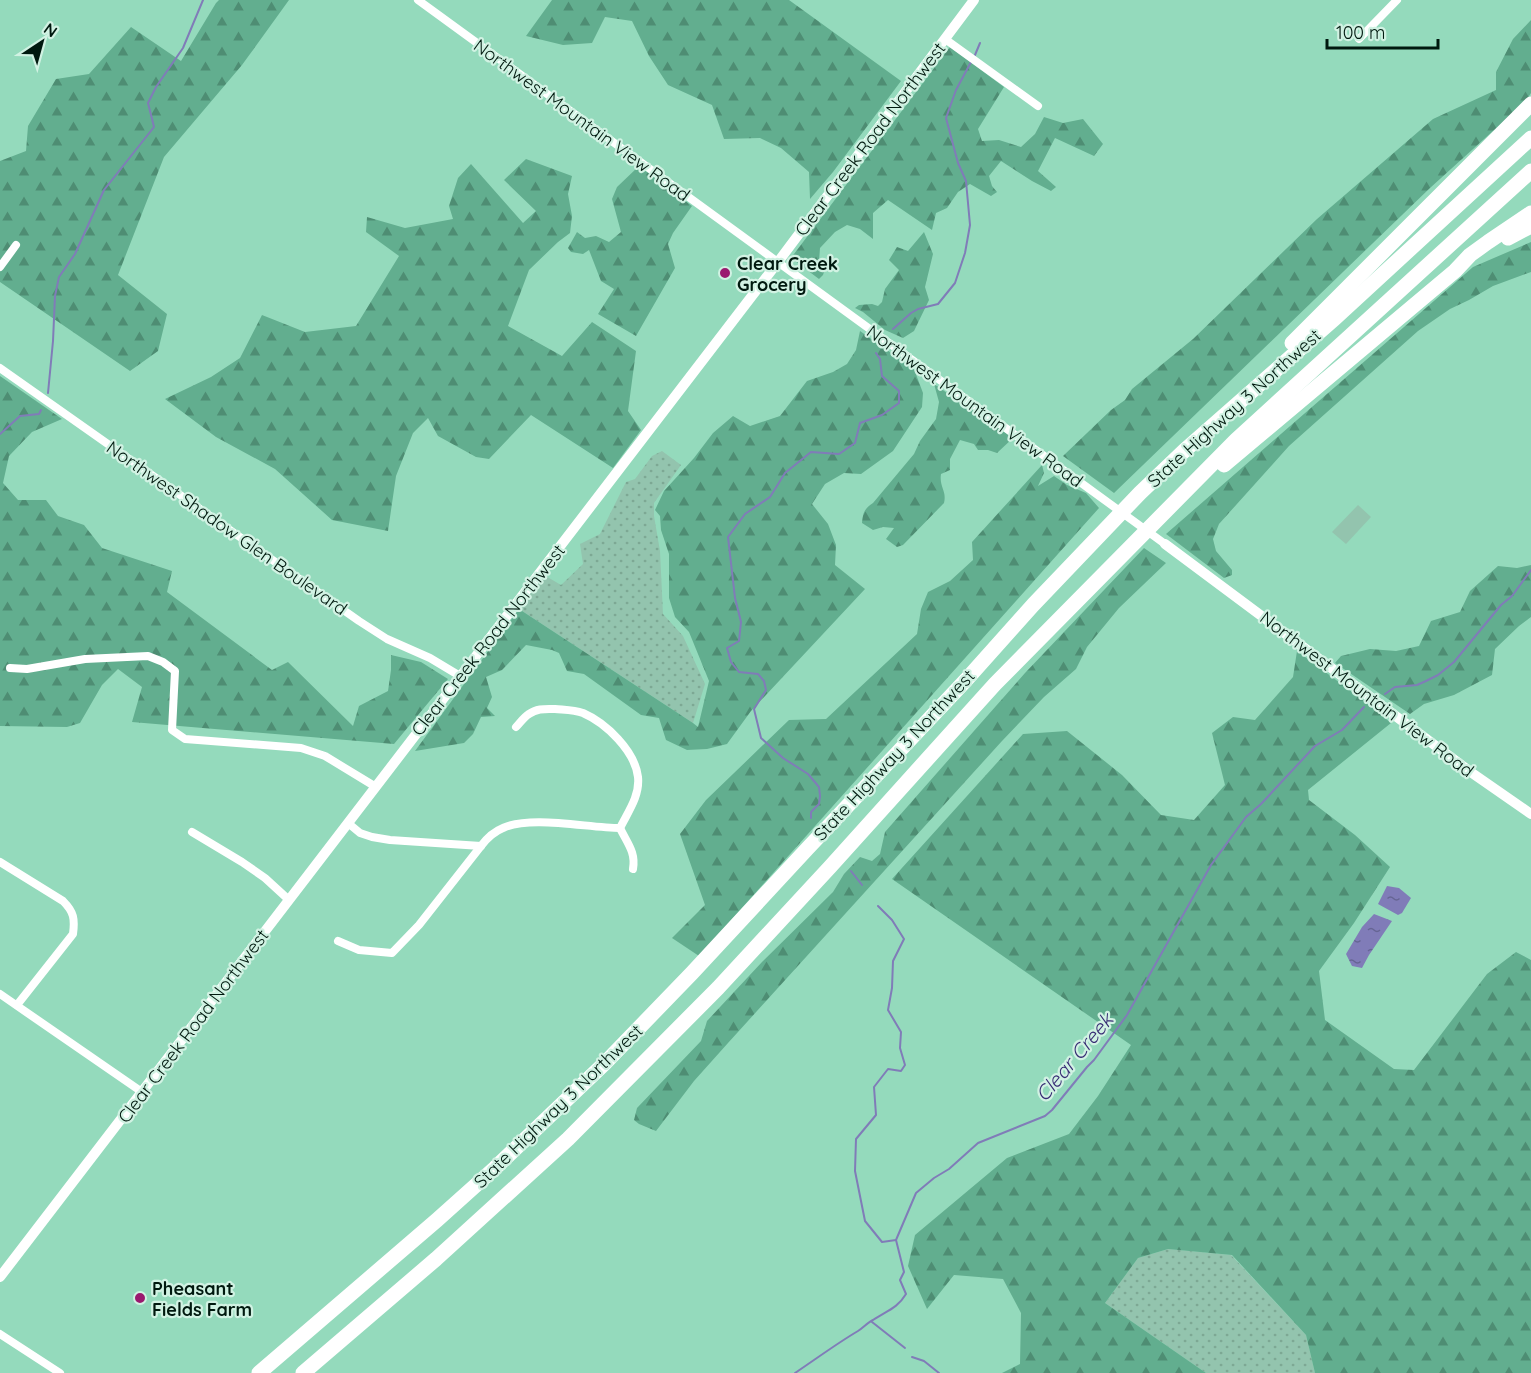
<svg xmlns="http://www.w3.org/2000/svg" width="1531" height="1373" font-family="Quicksand,sans-serif">
<style>
.grass{fill:url(#grass-dots)}
.forest{fill:url(#forest-firs)}
.pitch{fill:#93c4ae}
.water{fill:url(#water-ripples)}
.lines{fill:none;stroke-linecap:round;stroke-linejoin:round}
.stream{stroke:#807cb8;stroke-width:2}
.street{stroke:#fff;stroke-width:8}
.secondary{stroke:#fff;stroke-width:10}
.highway{stroke:#fff;stroke-width:15}
.poi-dot{fill:#9a196f;stroke:#d1f2e3;stroke-width:2}
.labels{text-anchor:middle;dominant-baseline:central;stroke-width:4.5;stroke-linejoin:round;paint-order:stroke}
.street-label{font-size:18px;fill:#00190f;stroke:#d1f2e3}
.poi-label{font-size:18px;font-weight:bold;fill:#00190f;stroke:#d1f2e3;text-anchor:start}
.water-label{font-size:20px;font-style:italic;fill:#372b74;stroke:#d1f2e3}
</style>
<defs>
<pattern id="grass-dots" width="8" height="8" patternUnits="userSpaceOnUse" patternTransform="scale(1.5)"><rect width="8" height="8" fill="#93c4ae"/><path d="M2 2h.1M6 6h.1" fill="none" stroke="#7da894" stroke-width="1.8" stroke-linecap="round"/></pattern>
<pattern id="forest-firs" width="22" height="20" patternUnits="userSpaceOnUse" patternTransform="scale(1.5)"><rect width="22" height="20" fill="#62ae8f"/><path d="M5 1l3.5 6h-7zM16 11l3.5 6h-7z" fill="#4e8d73"/></pattern>
<pattern id="water-ripples" width="26" height="14" patternUnits="userSpaceOnUse" patternTransform="scale(1.5)"><rect width="26" height="14" fill="#807cb8"/><path d="M2 4q2-2 4 0t4 0M15 11q2-2 4 0t4 0" fill="none" stroke="#666594"/></pattern>
</defs>
<rect width="100%" height="100%" fill="#94dabc"/>
<g class="grass">
<path d="M662 451 681 465 654 503V516L660 551 663 614 683 636 705 684 693 723 519 609 544 575 561 585 583 564 580 544 600 534 626 482 635 479 652 456Z"/>
<path d="M1168 1249 1231 1255 1306 1335 1315 1373H1206L1105 1303 1138 1258Z"/>
</g>
<g class="forest">
<path d="M219 0H289L242 65 164 157 118 275 167 314 158 351 130 371 0 282V161L26 151 28 126 56 79 89 74 131 27 181 61 216 3Z"/>
<path d="M552 0H789L901 81 833 172 810 199 809 172 781 148 760 138 724 139 712 105 668 85 649 56 632 21 605 17 592 43 563 45 526 36Z"/>
<path d="M1531 20V93L1525 102 1430 188 1114 493 1063 456 1111 410 1125 400 1132 389 1193 339 1317 219 1433 119 1496 90V72L1513 39Z"/>
<path d="M950 47 1004 87 978 129 982 141 999 140 1021 147 1035 134 1044 117 1063 123 1083 119 1103 144 1094 156 1055 138 1038 171 1056 187 1051 191 1032 181 1001 161 989 176 992 186 997 192 991 196 970 184 958 192 947 208 936 213 932 230 888 200 873 213V239L860 229 847 225 835 232 820 248 819 261 825 269 823 275 819 279 791 258Z"/>
<path d="M526 159 572 176 568 194 572 216 570 233 558 242 529 270 508 326 562 356 592 322 636 351 628 411 641 430 613 468 531 415 489 459 476 457 438 436 428 418 413 433 396 476 388 531 332 520 275 469 216 437 165 399 211 377 240 358 262 315 305 332 356 326 399 256 366 232 367 217 405 228 453 219 449 206 458 178 471 164 523 223 536 211 504 180Z"/>
<path d="M639 166 692 206 673 233 668 244 675 268 636 336 598 314 614 289 601 281 589 250 583 254 571 252 568 248 577 232 585 238 596 236 609 242 621 232 612 199 617 187Z"/>
<path d="M924 232 933 254 925 287 929 300 914 331 903 338 885 330 863 312 855 308 859 305 872 304 878 306 882 302 885 289 899 270 889 260 897 247 908 251Z"/>
<path d="M1531 242V272L1493 286 1469 300 1450 309 1418 331 1289 446 1219 524 1213 539 1216 551 1232 570V575L1224 578 1166 534 1473 267Z"/>
<path d="M860 331 914 369 923 393 922 407 893 451 861 474 844 473 825 484 812 504 828 524 836 545 835 565 865 589 751 711 727 744 707 749 687 750 666 740 659 718 641 715 584 674 567 671 559 653 552 650 526 645 502 670 486 677 492 697 487 708 495 716 481 717 473 734 464 743 415 751 519 609 693 723 698 727 709 681 689 632 675 617 669 598V554L661 530 660 516 655 510 664 491 694 458 713 433 733 416 750 426 780 416 807 381 833 372 847 364 856 350Z"/>
<path d="M0 376 62 419 32 432 9 456 3 483 18 500H46L58 516 84 525 102 548 172 571 167 592 272 670 288 662 353 726 359 706 388 691 391 670V655L421 662 448 679 394 744 132 722 142 687 118 669 102 685 80 723 67 727 0 726Z"/>
<path d="M934 384 1013 438 997 453 988 450H978L974 444 960 440 950 459V470L941 474C939 487 947 491 944 503L903 545 897 547 886 539 894 528 883 527 873 530 862 523C863 513 864 509 873 503L914 454 920 441 936 419 939 402Z"/>
<path d="M1042 465 1044 473 1038 486 1054 476 1067 485 1086 493 1099 508 699 956 672 938 705 905 680 834 706 800 789 720 826 719 917 634 921 609 928 592 950 581 973 560 972 542Z"/>
<path d="M1144 548 1166 563 1119 608 1087 647 1076 669 1044 697 1002 741 728 1043 694 1081 656 1131 639 1124 634 1120 637 1108 701 1041 707 1021 762 962 833 892 844 874 860 857 872 861 880 854 885 832 1025 673Z"/>
<path d="M1531 565V617L1519 626 1495 649 1492 675 1454 695 1424 704 1410 714 1335 663 1341 656 1370 649 1396 651 1419 646 1431 621 1460 612 1470 591 1498 566 1517 568Z"/>
<path d="M1297 651 1359 697 1391 723 1308 790 1309 800 1355 835 1390 867 1354 923 1319 971 1325 1020 1394 1069 1414 1070 1487 974 1516 952 1531 960V1373H1315L1306 1335 1232 1255 1168 1249 1138 1258 1105 1303 1206 1373H1002L1020 1364 1021 1313 1003 1279 954 1275 927 1309 908 1266 915 1235 1007 1158 1069 1134 1098 1096 1131 1045 892 879 1023 734 1067 731 1122 775 1161 815 1194 820 1225 785 1212 733 1233 717 1255 720 1293 677Z"/>
</g>
<path class="pitch" d="M1358 505 1371 517 1346 544 1332 532Z"/>
<g class="water">
<path d="M1387 886 1399 888 1411 898 1402 913 1398 915 1378 904Z"/>
<path d="M1374 914 1392 921 1369 955 1362 968 1352 966 1346 954 1362 927Z"/>
</g>
<g class="lines">
<g class="stream">
<path d="M975 55 980 43"/>
<path d="M893 329 911 313 918 309 938 304 955 283 965 253 970 225 966 181 958 163 946 118 956 90 971 62"/>
<path d="M48 393 53 341 55 296 59 277 75 254 104 190 154 127 148 103 156 87 183 48 203 0"/>
<path d="M0 434 20 416 39 414 41 410"/>
<path d="M1385 694 1395 687 1417 685 1426 681 1438 675 1454 662 1501 605 1512 596 1531 570"/>
<path d="M811 818V812L819 804 820 796 819 787 808 774 783 758 761 738 754 709 766 690 764 681 758 674 739 672 731 662 727 648 739 641 741 622 735 598 728 537 745 514 770 497 785 473 811 452 839 454 855 443 860 423 882 415 899 403V391L882 376 880 359 876 353"/>
<path d="M851 871 862 885"/>
<path d="M878 906 892 920 904 939 893 961 892 988 888 1010 901 1032 900 1048 905 1065 901 1071 888 1069 874 1087 876 1115 856 1139 855 1171 865 1221 882 1242 896 1240"/>
<path d="M872 1322 905 1348"/>
<path d="M912 1357 924 1361 939 1373"/>
<path d="M795 1373C816 1359 836 1344 858 1331 863 1328 867 1323 873 1320 886 1311 897 1309 906 1294L900 1280 904 1272 896 1240 916 1193 934 1178 949 1169 978 1143 1045 1116 1052 1110 1087 1067 1094 1060 1127 1015 1211 865 1246 817 1261 804 1315 746 1342 730 1364 707"/>
</g>
<g class="street">
<path d="M418 0 1165 544"/>
<path d="M945 39 1038 106"/>
<path d="M1359 39 1397 0"/>
<path d="M0 267 16 245"/>
<path d="M0 368 359 621 387 639 430 658 460 676"/>
<path d="M10 668 27 669 85 659 148 656 163 662 175 671 172 730 185 739 301 748 325 756 376 787"/>
<path d="M516 727C520 723 524 717 529 714 537 708 546 709 555 709 565 710 574 710 583 713 606 723 635 751 638 777 640 796 628 812 620 828"/>
<path d="M348 823 360 833 372 837 390 840 481 846"/>
<path d="M620 828C627 843 636 852 633 869"/>
<path d="M192 832 242 862 265 878 289 900"/>
<path d="M0 862 63 901C74 912 75 919 73 934L17 1005"/>
<path d="M338 941 359 950 392 953 419 925 481 846C487 838 493 832 503 828 531 815 588 828 620 828"/>
<path d="M0 994 142 1092"/>
<path d="M0 1334 60 1373"/>
</g>
<g class="secondary">
<path d="M1165 544 1472 773 1531 814"/>
<path d="M0 1277 778 262 974 0"/>
</g>
<g class="highway">
<path d="M1508 238 1531 226"/>
<path d="M1292 343 1531 104"/>
<path d="M1224 465 1455 271 1470 255 1488 242 1531 213"/>
<path d="M259 1373 437 1220 495 1168 605 1063 692 973 807 849 966 680 1033 605 1140 493 1184 451 1334 319 1531 138"/>
<path d="M303 1373 436 1259 568 1139 718 988 830 867 995 684 1236 440 1531 171"/>
</g>
</g>
<g class="poi-dot">
<circle cx="725" cy="273" r="6"/>
<circle cx="140" cy="1298" r="6"/>
</g>
<g class="labels">
<g class="street-label">
<text transform="translate(582 120) rotate(36)">Northwest Mountain View Road</text>
<text transform="translate(870 139) rotate(-53)">Clear Creek Road Northwest</text>
<text transform="translate(975 406) rotate(36)">Northwest Mountain View Road</text>
<text transform="translate(1234 408) rotate(-42)">State Highway 3 Northwest</text>
<text transform="translate(227 528) rotate(35)">Northwest Shadow Glen Boulevard</text>
<text transform="translate(488 640) rotate(-52)">Clear Creek Road Northwest</text>
<text transform="translate(1367 694) rotate(37)">Northwest Mountain View Road</text>
<text transform="translate(894 755) rotate(-47)">State Highway 3 Northwest</text>
<text transform="translate(193 1026) rotate(-53)">Clear Creek Road Northwest</text>
<text transform="translate(558 1106) rotate(-44)">State Highway 3 Northwest</text>
</g>
<g class="poi-label">
<text x="737" y="263">Clear Creek<tspan x="737" dy="21">Grocery</tspan></text>
<text x="152" y="1288">Pheasant<tspan x="152" dy="21">Fields Farm</tspan></text>
</g>
<g class="water-label">
<text transform="translate(1074 1057) rotate(-50)">Clear Creek</text>
</g>
</g>
<g transform="translate(42 42) rotate(36)" stroke="#d1f2e3" stroke-width="4.5" paint-order="stroke">
<path d="M0-4.5L10 22L0 15L-10 22Z" fill="#00190f"/>
<text y="-9" font-size="16" font-weight="bold" text-anchor="middle" fill="#00190f">N</text>
</g>
<path d="M1327 39v9h111v-9" fill="none" stroke="#00190f" stroke-width="3"/>
<text x="1336" y="39" font-size="18" fill="#00190f" stroke="#d1f2e3" stroke-width="4.5" paint-order="stroke">100 m</text>
</svg>
